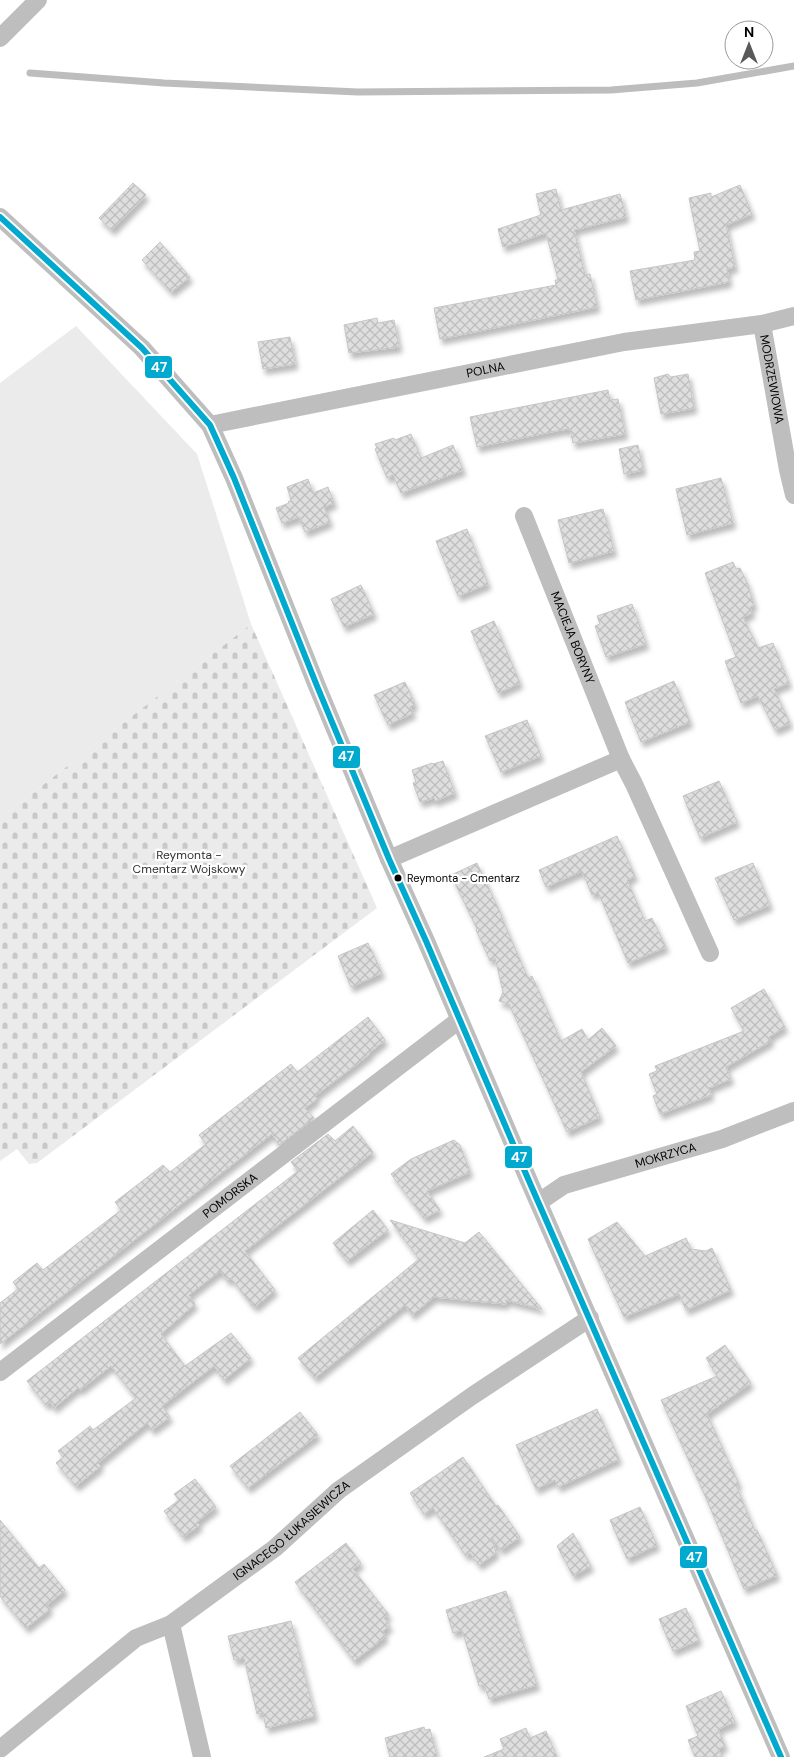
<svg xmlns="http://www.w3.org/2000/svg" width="794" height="1757" font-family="'DM Sans',sans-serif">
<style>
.cemetery{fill:url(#cemetery-stones)}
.green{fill:#ebebeb}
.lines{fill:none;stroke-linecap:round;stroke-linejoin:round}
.stream{stroke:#bdbdbd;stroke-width:7}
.building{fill:url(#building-cross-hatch);stroke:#c6c6c6;filter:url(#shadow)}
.street{stroke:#bebebe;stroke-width:18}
.bus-1-casing{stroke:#fff;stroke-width:10}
.bus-1{stroke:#00a9ce;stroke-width:6}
.bus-dot{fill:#000;stroke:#fff;stroke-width:2}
.labels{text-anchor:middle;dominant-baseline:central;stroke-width:4.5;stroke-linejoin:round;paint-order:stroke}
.bus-label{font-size:11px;fill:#000;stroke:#fff;text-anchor:start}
.street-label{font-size:12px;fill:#000;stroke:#fff}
.park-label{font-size:12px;fill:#313131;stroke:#fff}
.line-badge{stroke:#fff;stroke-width:2}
.badge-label{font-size:14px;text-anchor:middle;font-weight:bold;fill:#fff}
</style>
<defs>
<pattern id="cemetery-stones" width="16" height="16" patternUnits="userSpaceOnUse" patternTransform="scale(1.25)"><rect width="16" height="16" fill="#ebebeb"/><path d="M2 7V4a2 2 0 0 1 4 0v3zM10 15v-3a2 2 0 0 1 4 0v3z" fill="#c8c8c8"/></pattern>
<pattern id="building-cross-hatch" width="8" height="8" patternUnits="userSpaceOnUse" patternTransform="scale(1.25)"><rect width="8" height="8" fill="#dedede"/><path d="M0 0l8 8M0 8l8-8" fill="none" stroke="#bdbdbd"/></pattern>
<filter id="shadow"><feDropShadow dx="3" dy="5.5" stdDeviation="2.5" flood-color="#0004"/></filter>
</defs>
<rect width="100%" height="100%" fill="#fff"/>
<path class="cemetery" d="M251 624 377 908 37 1163 29 1164 17 1149 0 1161V818Z"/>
<path class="green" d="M76 326 197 454 251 624 0 818V383Z"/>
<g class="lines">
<path class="stream" d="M30 73 164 83 358 92 611 90 697 83 794 66"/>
</g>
<g class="building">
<path d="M133 183 146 195 112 230 99 218Z"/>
<path d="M740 185 752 214 726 225 735 267 727 269 729 282 636 300 630 271 695 260 694 252 700 251 689 198 711 193V197Z"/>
<path d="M556 189 561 210 620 194 626 217 574 230 585 275 590 274 597 307 440 339 434 308 556 285 555 280H558L546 233 503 247 498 229 541 215 536 194Z"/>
<path d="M160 242 190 277 171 292 142 260Z"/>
<path d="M377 318 378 323 394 320 399 347 349 353 344 325Z"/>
<path d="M290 337 295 364 263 369 258 342Z"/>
<path d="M668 374 671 377 688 374 694 408 661 414 654 378Z"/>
<path d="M608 390 610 400 618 399 625 434 573 443 570 429 561 430 477 447 470 417Z"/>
<path d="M411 434 421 458 453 445 463 470 401 493 393 475 387 478 375 449 377 448 375 444 394 438 395 440Z"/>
<path d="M638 445 643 470 624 474 619 449Z"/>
<path d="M721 478 733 523 687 535 676 489Z"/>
<path d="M308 479 313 493 328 487 334 503 324 507 330 522 305 532 299 517 282 523 276 508 289 503 288 502 291 500 287 487Z"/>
<path d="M603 509 614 551 569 563 558 520Z"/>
<path d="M467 529 488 584 458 596 436 541Z"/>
<path d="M733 562 736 569 740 568 748 585 754 605 750 607 752 613 743 617 758 648 773 643 789 683 774 689 790 723 775 730 758 696 741 703 725 661 736 657 705 573Z"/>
<path d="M361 585 374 614 344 627 331 599Z"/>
<path d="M632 604 646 644 606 657 595 626 600 624 597 616Z"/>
<path d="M494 621 520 683 498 693 471 631Z"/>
<path d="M674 681 690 722 641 742 625 702Z"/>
<path d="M405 682 415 704 410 707 413 713 388 725 374 695Z"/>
<path d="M527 720 541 756 501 772 485 736Z"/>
<path d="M443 761 455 793 435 801 434 798 420 802 413 783 416 782 412 770 432 763 433 764Z"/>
<path d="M719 781 737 822 700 838 683 796Z"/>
<path d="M617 836 635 876 627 880 645 921 652 918 666 947 628 963 598 892 592 895 582 871 546 887 539 870Z"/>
<path d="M477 863 502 916H501L528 978 532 976 561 1041 582 1029 588 1040 602 1028 616 1046 581 1072 600 1117 567 1132 509 1004 499 1001 503 992 495 958 490 961 476 930 477 929 451 875Z"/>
<path d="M753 863 770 905 734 920 715 878Z"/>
<path d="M368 943 382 973 351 987 338 956Z"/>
<path d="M764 989 785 1027 769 1037 771 1041 726 1067 731 1079 709 1088 711 1095 660 1114 653 1096 657 1094 649 1074 657 1071 655 1066 744 1031 731 1008Z"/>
<path d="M368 1017 385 1040 369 1053 370 1054 315 1096 317 1099 305 1108 314 1118 279 1145 272 1134 0 1344V1303L18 1289 13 1282 37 1263 43 1270 121 1210 115 1202 163 1165 170 1172 206 1144 199 1135 291 1064 297 1072Z"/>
<path d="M353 1126 373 1152 245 1251 275 1290 255 1307 253 1304 252 1305 231 1278 228 1281 220 1271 189 1295 195 1304 161 1334 185 1366 231 1333 251 1358 224 1380 214 1366 162 1406 170 1417 152 1430 147 1423 98 1463 101 1466 76 1486 56 1463 63 1457 58 1451 90 1426 93 1430 136 1398 111 1366 80 1390 78 1388 54 1408 50 1402 46 1405 27 1381 298 1171 291 1162 328 1134 335 1141Z"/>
<path d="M454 1140 460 1145 470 1172 427 1191 440 1210 424 1218 391 1174 411 1159Z"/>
<path d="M373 1210 388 1230 347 1261 333 1243Z"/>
<path d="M390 1220 465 1243 479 1232 542 1309 506 1300V1304L434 1297 412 1315 405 1305 315 1378 298 1358 419 1259Z"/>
<path d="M617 1222 645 1256 686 1238 691 1249 706 1251 712 1248 731 1290 686 1310 679 1294 624 1317 588 1239Z"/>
<path d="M725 1345 751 1383 707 1414 739 1484 736 1485 755 1531 757 1530 777 1575 744 1589 706 1498 661 1400 717 1376 706 1358Z"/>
<path d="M597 1409 619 1459 558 1487 555 1480 536 1489 516 1445Z"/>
<path d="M300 1412 318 1435 248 1488 230 1466Z"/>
<path d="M463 1457 496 1506 498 1505 520 1537 501 1550 492 1538 496 1553 479 1565 470 1553 466 1556 433 1508 424 1514 410 1493Z"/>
<path d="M195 1479 216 1507 197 1522 200 1525 183 1537 164 1511 179 1500 174 1494Z"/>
<path d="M640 1507 657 1545 627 1559 610 1520Z"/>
<path d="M0 1520 39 1568 44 1564 65 1590 47 1605 50 1609 26 1628 0 1596Z"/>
<path d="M573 1533 591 1566 573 1576 557 1546Z"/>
<path d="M346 1543 361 1563 353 1569 389 1615 384 1618 390 1626 383 1631 385 1637 354 1661 295 1582Z"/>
<path d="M506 1591 537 1685 489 1699 484 1685 479 1686 462 1630 453 1633 446 1610Z"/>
<path d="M686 1608 699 1640 673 1651 659 1619Z"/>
<path d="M291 1621 315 1716 266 1728 263 1713 257 1714 244 1658 234 1660 228 1636Z"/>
<path d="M721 1691 735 1722 718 1729 725 1746 718 1749 722 1757H695L688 1740 698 1736 686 1706Z"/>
<path d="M424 1727 425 1730 430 1729 437 1757H390L385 1738Z"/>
<path d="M526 1728 530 1738 546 1731 557 1757H484L504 1749 500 1739Z"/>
</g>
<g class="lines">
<g class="street">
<path d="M0 38 38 0"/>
<path d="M0 217 142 348 210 425 234 478 317 686 389 859 426 941 529 1181 781 1757"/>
<path id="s1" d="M762 324 788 470 794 495"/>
<path id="s2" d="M210 425 624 342 762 324 794 316"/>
<path id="s3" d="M524 516 621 759 634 784 710 953"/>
<path d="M389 859 621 759"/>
<path id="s4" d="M539 1202 564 1185 722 1139 794 1111"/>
<path id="s5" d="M0 1372 459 1020"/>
<path d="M171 1624 202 1757"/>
<path id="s6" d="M0 1749 136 1638 171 1624 275 1548 339 1490 472 1396 590 1318"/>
</g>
<defs>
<path id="bus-1" d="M0 217 142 348 210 425 234 478 317 686 389 859 426 941 529 1181 781 1757"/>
</defs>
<use href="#bus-1" class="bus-1-casing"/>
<use href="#bus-1" class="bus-1"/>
</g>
<circle class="bus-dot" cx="398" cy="878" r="4.5"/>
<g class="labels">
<g class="bus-label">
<text x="407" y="878">Reymonta - Cmentarz</text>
</g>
<g class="street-label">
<text stroke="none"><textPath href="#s2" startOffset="281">POLNA</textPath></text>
<text stroke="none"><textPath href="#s1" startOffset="56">MODRZEWIOWA</textPath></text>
<text stroke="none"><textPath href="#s3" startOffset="131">MACIEJA BORYNY</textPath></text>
<text stroke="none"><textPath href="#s4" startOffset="136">MOKRZYCA</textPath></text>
<text stroke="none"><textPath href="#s5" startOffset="290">POMORSKA</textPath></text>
<text stroke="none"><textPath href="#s6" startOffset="366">IGNACEGO ŁUKASIEWICZA</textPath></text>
</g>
<g class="park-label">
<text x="189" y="855">Reymonta -<tspan x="189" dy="14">Cmentarz Wojskowy</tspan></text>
</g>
</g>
<g class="line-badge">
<rect x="144" y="355" width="29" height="24" rx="5" fill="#00a9ce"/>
<rect x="332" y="745" width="29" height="24" rx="5" fill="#00a9ce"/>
<rect x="504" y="1145" width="29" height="24" rx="5" fill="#00a9ce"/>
<rect x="679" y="1545" width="29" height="24" rx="5" fill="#00a9ce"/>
</g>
<g class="badge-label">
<text x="159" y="372">47</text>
<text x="346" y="761">47</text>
<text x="519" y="1162">47</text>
<text x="694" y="1562">47</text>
</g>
<g transform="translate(749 45)"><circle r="24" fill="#ffffff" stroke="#999999"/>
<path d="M0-4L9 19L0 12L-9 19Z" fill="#595959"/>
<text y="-8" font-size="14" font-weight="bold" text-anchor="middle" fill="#000000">N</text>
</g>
</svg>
